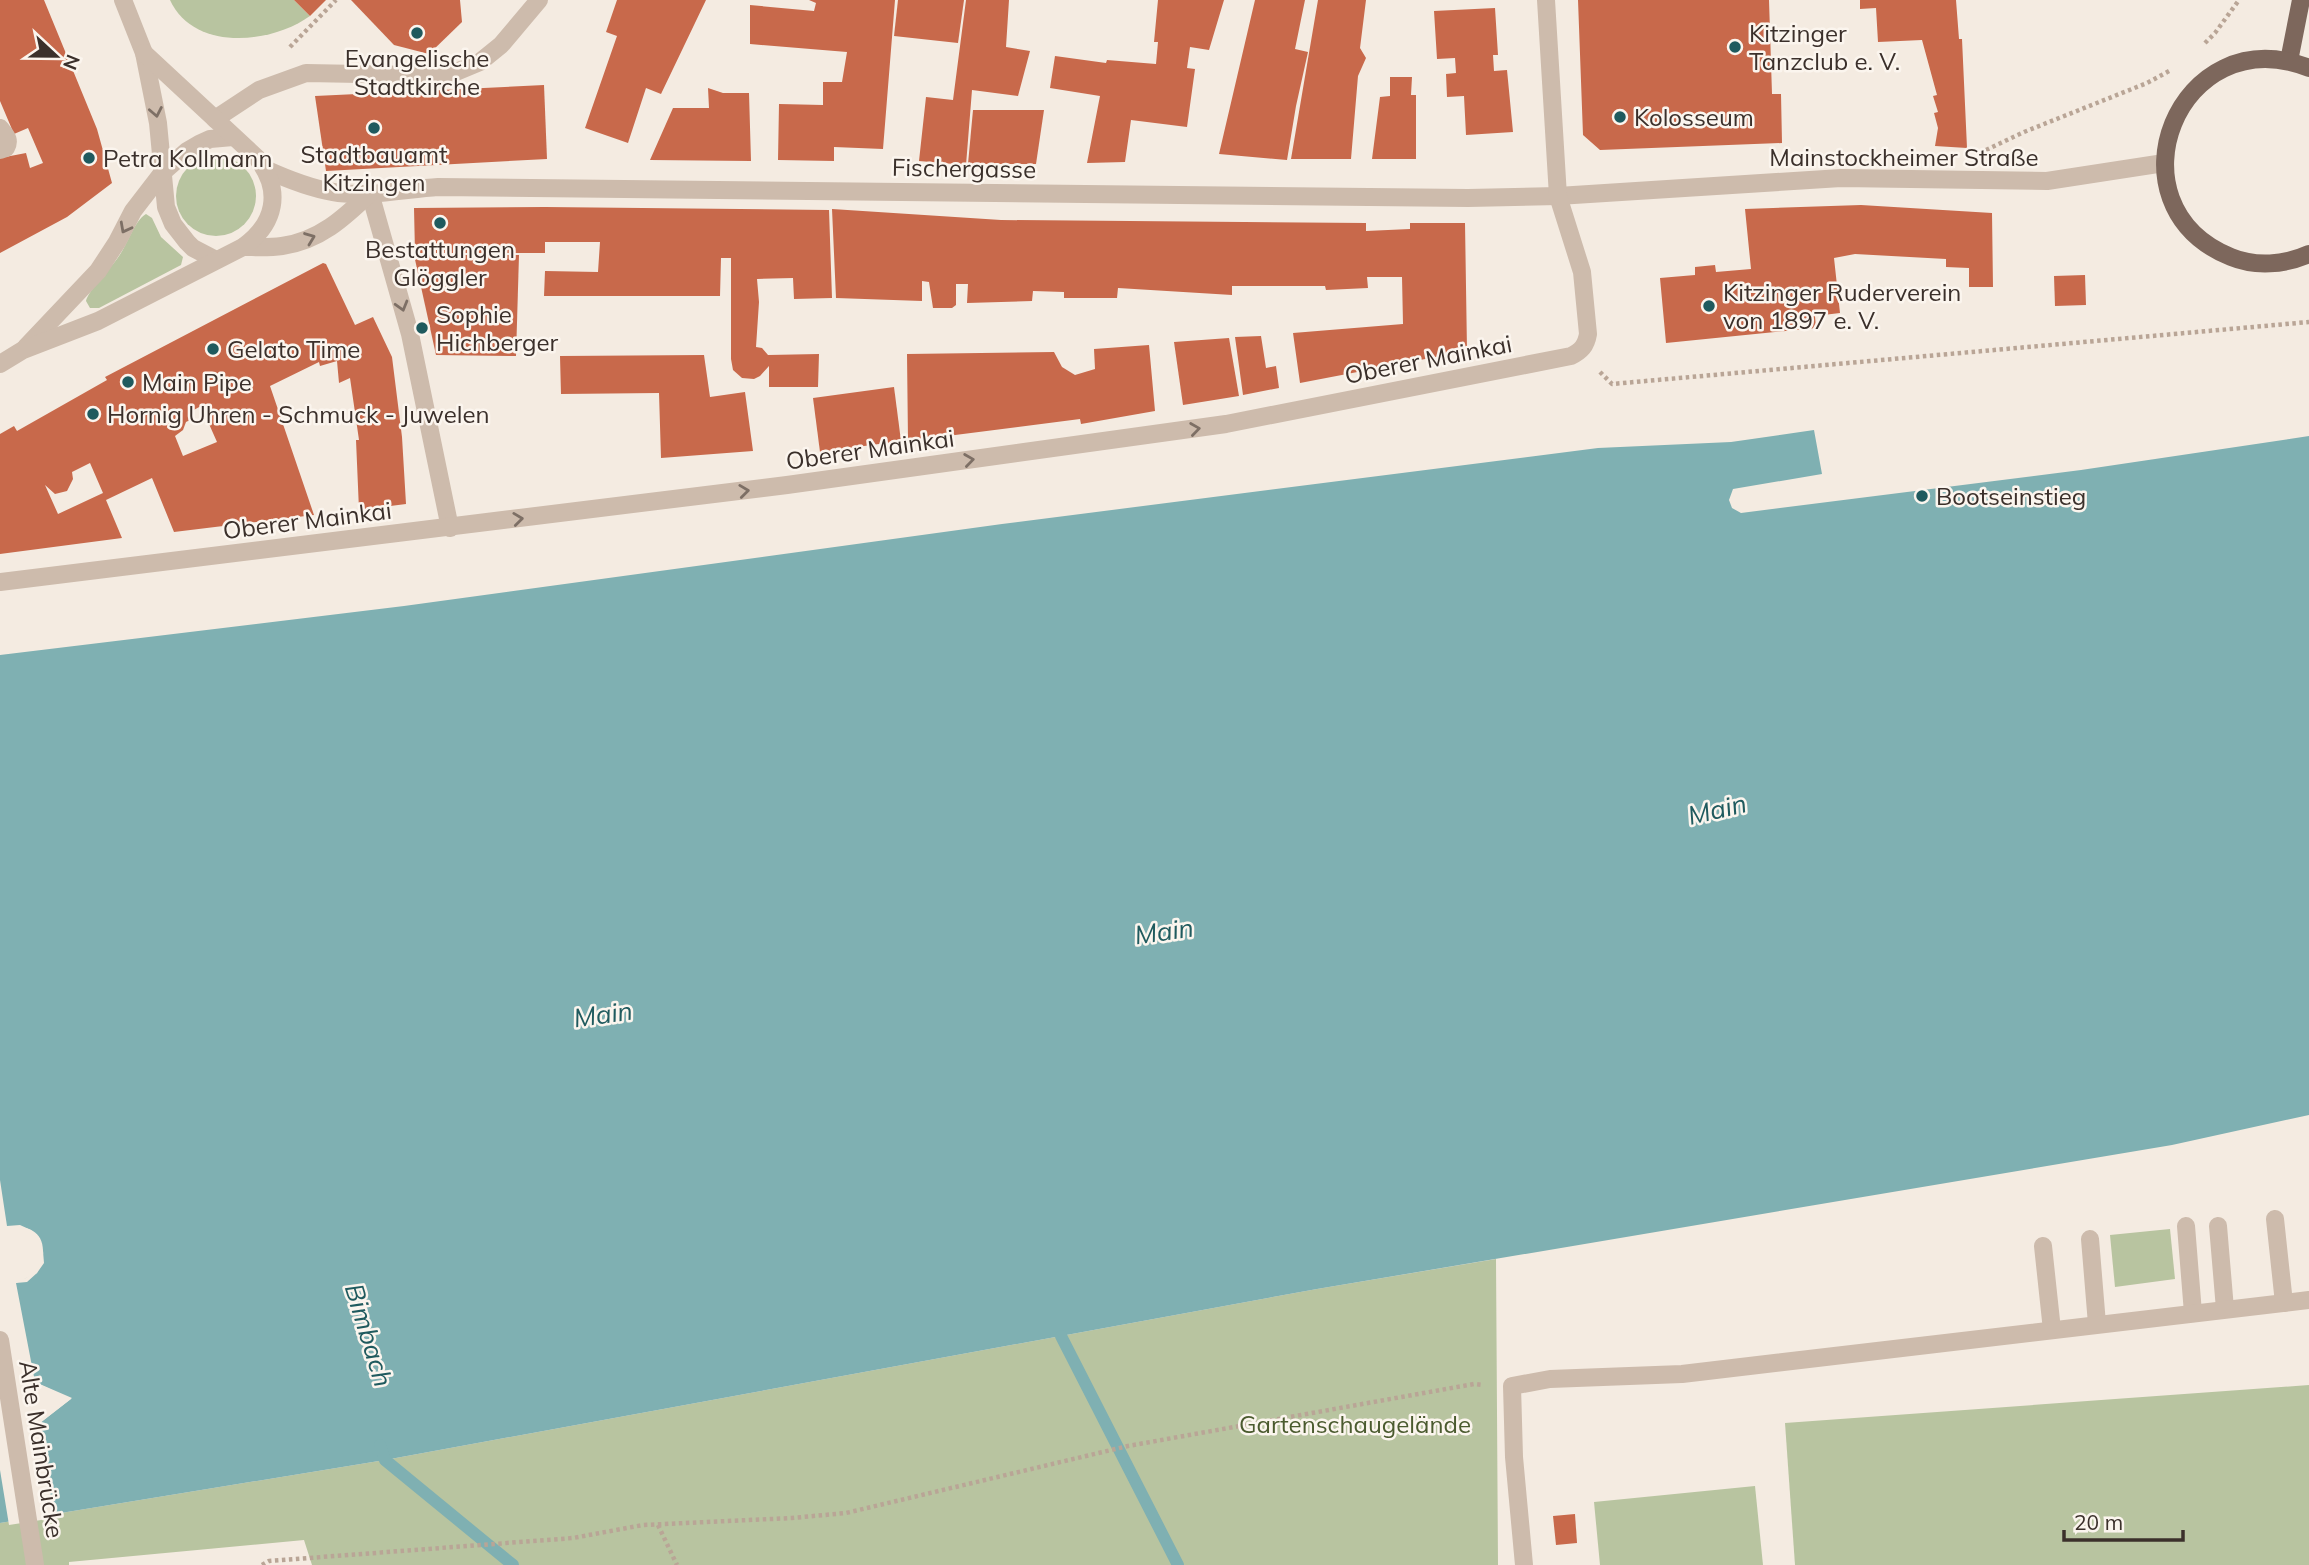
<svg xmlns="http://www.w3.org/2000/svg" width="2309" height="1565" font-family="Mulish,sans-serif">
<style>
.green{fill:#b8c4a0}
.water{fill:#7fb0b2}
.pier{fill:#f4ebe1}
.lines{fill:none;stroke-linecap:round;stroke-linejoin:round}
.stream{stroke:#7fb0b2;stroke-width:12}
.building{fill:#c8694b;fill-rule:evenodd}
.path{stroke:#b9a596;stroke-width:4.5;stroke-dasharray:3.5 3.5;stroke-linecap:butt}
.minor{stroke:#cdbbac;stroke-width:18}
.major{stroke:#7d675c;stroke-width:18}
.oneway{stroke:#7d6f65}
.poi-dot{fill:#1f5a5e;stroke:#fbf5ee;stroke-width:2.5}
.labels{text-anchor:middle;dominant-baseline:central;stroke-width:5;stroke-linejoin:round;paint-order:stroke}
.poi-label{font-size:24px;fill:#3b302b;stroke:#fbf5ee;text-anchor:start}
.street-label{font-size:24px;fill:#3b302b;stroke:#fbf5ee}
.park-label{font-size:24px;fill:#4a5a2e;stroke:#fbf5ee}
.water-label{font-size:26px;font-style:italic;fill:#1f5a5e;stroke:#fbf5ee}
</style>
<rect width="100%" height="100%" fill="#f4ebe1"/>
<g class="green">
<path d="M170 0H294L310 16C271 44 194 52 170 0Z"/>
<circle cx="216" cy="196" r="40"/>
<path d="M146 214 152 218 161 237 183 257 181 265 99 308H90L86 301C88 291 112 267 119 256 128 244 134 221 146 214Z"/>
<path d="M2170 1229 2175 1279 2115 1287 2110 1235Z"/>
<path d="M1496 1259 1498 1565H312L304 1540 69 1562V1565H0V1523L385 1460 1317 1289Z"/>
<path d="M2309 1385V1565H1795L1785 1423Z"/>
<path d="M1755 1486 1763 1565H1600L1594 1502Z"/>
</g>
<path class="water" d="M1814 430 1822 474 1733 489 1729 500 1732 508 1741 513 2081 470 2309 436V1115L2172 1145 1317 1289 385 1460 0 1523V1430L40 1423 71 1399 35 1382 0 1286 16 1283 37 1273C39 1267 44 1258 43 1251 43 1226 18 1225 0 1227V655L404 606 1002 524 1598 448 1731 442Z"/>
<path class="pier" d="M0 1180 7 1226 20 1225 31 1230 39 1239 43 1251 44 1263 37 1273 27 1282 16 1283 35 1382 72 1398 40 1423 54 1518 9 1525 0 1470V1426L39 1419 65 1399 35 1386 0 1388V1282L26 1278 35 1271 40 1262V1252L36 1241 29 1233 20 1228 0 1230Z"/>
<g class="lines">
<g class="stream">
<path d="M1061 1336 1178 1565"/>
<path d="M380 1445 385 1460 513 1565"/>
</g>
</g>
<g class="building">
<path d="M0 0H44L97 129 112 183 67 217 0 253V158L26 153 30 168 43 163 28 128 14 134 0 101Z"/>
<path d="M294 0H326L310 16Z"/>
<path d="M351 0H460L462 22 429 54 394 45Z"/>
<path d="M617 0H706L661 94 646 88 628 143 585 128 617 36 606 32Z"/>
<path d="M809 0H895L883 149 834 147V161L778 160 779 104 823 105V82H842L847 52 750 44V5L814 11 816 3Z"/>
<path d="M898 0H964L958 43 894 36Z"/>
<path d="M966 0H1009L1006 47 1030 51 1018 96 972 90 966 165 919 161 926 97 953 100Z"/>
<path d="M1158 0H1224L1209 50 1190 47 1187 68 1195 69 1187 127 1131 120 1125 162 1087 163 1100 96 1050 88 1055 56 1106 63 1107 60 1156 64 1158 42H1154Z"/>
<path d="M1255 0H1305L1295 49 1308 52 1296 106 1287 160 1219 154Z"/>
<path d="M1318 0H1366L1360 48 1366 58 1358 76 1351 159H1291Z"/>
<path d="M1578 0H1769L1772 94H1781L1782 143 1600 150 1583 135Z"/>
<path d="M1860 0H1956L1959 39H1962L1967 148 1935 146 1938 128 1934 113 1938 112 1933 96 1937 95 1922 40 1878 42 1876 8 1860 9Z"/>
<path d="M1495 8 1498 55H1493L1494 71 1507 70 1513 132 1466 135 1464 96 1447 97 1446 74 1456 73 1455 58 1437 59 1434 11Z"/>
<path d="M1390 77H1412L1411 95H1416V159H1372L1380 97 1390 96Z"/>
<path d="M544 85 547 159 326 171 315 96Z"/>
<path d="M708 88 723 93H749L751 161 650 160 673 108H709Z"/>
<path d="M973 110H1044L1036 164H968Z"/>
<path d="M1861 205 1992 213 1993 287H1969V268L1946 267V259L1855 254 1834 258 1840 313 1815 316 1816 328 1666 343 1660 278 1695 275V267L1715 265 1716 272 1751 269 1745 209Z"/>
<path d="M545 207 829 210 832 298 794 299 793 278 757 279 759 302 756 347 762 348 768 355 819 354 818 387H769V366L760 376 754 379 742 378 733 370 731 359V258H721L720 296H544L545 271 598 272 600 242H545V253H415L414 208Z"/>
<path d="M832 209 1001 220 1366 223V231L1410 229V223H1465L1467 351 1300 383 1293 333 1403 324 1402 277H1367L1368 288 1326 290 1325 286H1232V295L1118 288 1117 298H1064V292L1033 291 1032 301 967 303 968 284H956V305L952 308H933L929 282 922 281V301L836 298Z"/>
<path d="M414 255H519L516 356 436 355Z"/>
<path d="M323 263 326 264 355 325 373 317 392 357 402 437 406 504 359 510 356 440H359L350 378 339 383 337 361 320 366 319 362 270 386 314 515 174 532 152 478 106 500 122 538 0 554V434L14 426 17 431 107 380 105 377ZM201 406 217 442 183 456 175 436 183 430 186 422 194 418 192 411ZM90 463 103 493 58 514 45 485 55 494 67 491 73 479 72 472Z"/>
<path d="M2085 275 2086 305 2055 306 2054 276Z"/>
<path d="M1261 336 1266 368 1276 366 1279 388 1243 395 1235 337Z"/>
<path d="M1229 338 1239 396 1183 405 1174 342Z"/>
<path d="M1149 345 1155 411 1081 424 1080 419 908 441 907 354 1054 352 1062 367 1075 375 1095 369 1094 349Z"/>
<path d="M704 355 710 397 745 392 753 451 661 458 659 393 561 394 560 356Z"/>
<path d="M894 387 901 441 820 452 813 398Z"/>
<path d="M1575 1514 1577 1543 1556 1545 1553 1516Z"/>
</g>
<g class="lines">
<g class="path">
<path d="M2205 43 2215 33 2239 0"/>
<path d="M290 47 336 0"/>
<path d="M1986 150 2024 132 2147 83 2171 70"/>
<path d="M1600 372 1612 384 2309 322"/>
<path d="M658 1525 677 1565"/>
<path d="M262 1565 269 1561 573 1538 643 1525 792 1518 846 1513 1128 1446 1474 1384 1483 1385"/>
</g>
<g class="minor">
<path d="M123 0 144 53 158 123 166 207 173 224 187 242 193 248 216 260"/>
<path d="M215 119 259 90 306 73 415 75 456 72 480 62 501 45 539 0"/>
<path d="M0 128C5 135 11 139 6 148L0 150"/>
<path d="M265 169C287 179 309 188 333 192 365 198 406 189 438 187L1468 198 1558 196 1841 178 2047 181 2164 163"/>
<path d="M370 193 410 334 450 528"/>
<path d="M243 247C255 247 269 248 282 246 319 241 344 218 370 193"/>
<path d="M26 347 98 271 117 242 133 211 163 172 187 151 199 144 210 139 233 137"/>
<path d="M0 364 23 350 98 321 243 247C275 224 283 191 257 158L144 53"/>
<path d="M0 582 787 485 1226 424 1571 356C1581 351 1586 346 1588 334L1582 272 1558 196 1546 0"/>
<path d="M2275 1219 2284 1303"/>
<path d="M2186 1226 2193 1313"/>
<path d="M2218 1226 2225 1309"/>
<path d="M2090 1239 2097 1324"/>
<path d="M2043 1246 2052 1330"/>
<path d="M0 1340 35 1565"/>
<path d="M1524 1565 1514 1457 1512 1386 1550 1379 1682 1374 2309 1300"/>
</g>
<g class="major">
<path d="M2289 61 2301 0"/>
<path d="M2309 68C2179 16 2103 205 2231 257 2255 267 2285 265 2309 254"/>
</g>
</g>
<defs><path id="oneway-chevron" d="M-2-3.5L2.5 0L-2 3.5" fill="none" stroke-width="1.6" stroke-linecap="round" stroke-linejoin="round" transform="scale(1.75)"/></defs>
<g class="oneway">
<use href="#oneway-chevron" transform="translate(156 112) rotate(79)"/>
<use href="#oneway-chevron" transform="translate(125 228) rotate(118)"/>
<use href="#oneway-chevron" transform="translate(310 238) rotate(-21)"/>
<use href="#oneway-chevron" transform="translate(402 306) rotate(74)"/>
<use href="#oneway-chevron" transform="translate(1195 429) rotate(-8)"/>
<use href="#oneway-chevron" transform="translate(969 460) rotate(-8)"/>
<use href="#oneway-chevron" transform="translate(744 491) rotate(-7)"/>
<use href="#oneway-chevron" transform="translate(518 519) rotate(-7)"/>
</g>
<g class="poi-dot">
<circle cx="417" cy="33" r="7"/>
<circle cx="1735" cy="47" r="7"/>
<circle cx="1620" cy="117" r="7"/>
<circle cx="374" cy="128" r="7"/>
<circle cx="89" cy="158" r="7"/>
<circle cx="440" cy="223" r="7"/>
<circle cx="1709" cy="306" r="7"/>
<circle cx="422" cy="328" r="7"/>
<circle cx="213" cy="349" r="7"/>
<circle cx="128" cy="382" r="7"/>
<circle cx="93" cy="414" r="7"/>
<circle cx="1922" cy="496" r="7"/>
</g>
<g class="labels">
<g class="poi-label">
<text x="1749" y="33">Kitzinger<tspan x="1749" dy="28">Tanzclub e. V.</tspan></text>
<text x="417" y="58" text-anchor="middle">Evangelische<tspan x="417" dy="28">Stadtkirche</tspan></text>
<text x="1634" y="117">Kolosseum</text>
<text x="374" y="154" text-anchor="middle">Stadtbauamt<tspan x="374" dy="28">Kitzingen</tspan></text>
<text x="103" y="158">Petra Kollmann</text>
<text x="440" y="249" text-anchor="middle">Bestattungen<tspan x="440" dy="28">Glöggler</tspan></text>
<text x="1723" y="292">Kitzinger Ruderverein<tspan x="1723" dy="28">von 1897 e. V.</tspan></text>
<text x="436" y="314">Sophie<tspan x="436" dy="28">Hichberger</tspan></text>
<text x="227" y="349">Gelato Time</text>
<text x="142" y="382">Main Pipe</text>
<text x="107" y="414">Hornig Uhren - Schmuck - Juwelen</text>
<text x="1936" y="496">Bootseinstieg</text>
</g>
<g class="street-label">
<text x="1904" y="157">Mainstockheimer Straße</text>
<text transform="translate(964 168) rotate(1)">Fischergasse</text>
<text transform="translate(1428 359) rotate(-11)">Oberer Mainkai</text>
<text transform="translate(870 449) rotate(-8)">Oberer Mainkai</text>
<text transform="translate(307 520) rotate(-7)">Oberer Mainkai</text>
<text transform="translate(42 1449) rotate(81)">Alte Mainbrücke</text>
</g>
<g class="park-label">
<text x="1355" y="1424">Gartenschaugelände</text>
</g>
<g class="water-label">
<text transform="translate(1717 809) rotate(-13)">Main</text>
<text transform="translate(1164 931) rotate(-8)">Main</text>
<text transform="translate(603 1014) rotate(-8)">Main</text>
<text transform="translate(369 1335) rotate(73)">Bimbach</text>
</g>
</g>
<g transform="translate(56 56) rotate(112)" stroke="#fbf5ee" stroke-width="5" paint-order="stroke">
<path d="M0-5L12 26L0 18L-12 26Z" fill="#3b302b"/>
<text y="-10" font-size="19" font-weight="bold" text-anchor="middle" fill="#3b302b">N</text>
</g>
<path d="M2064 1530v10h119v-10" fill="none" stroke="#3b302b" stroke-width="3.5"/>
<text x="2074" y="1530" font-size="21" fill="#3b302b" stroke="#fbf5ee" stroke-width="5" paint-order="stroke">20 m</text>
</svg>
